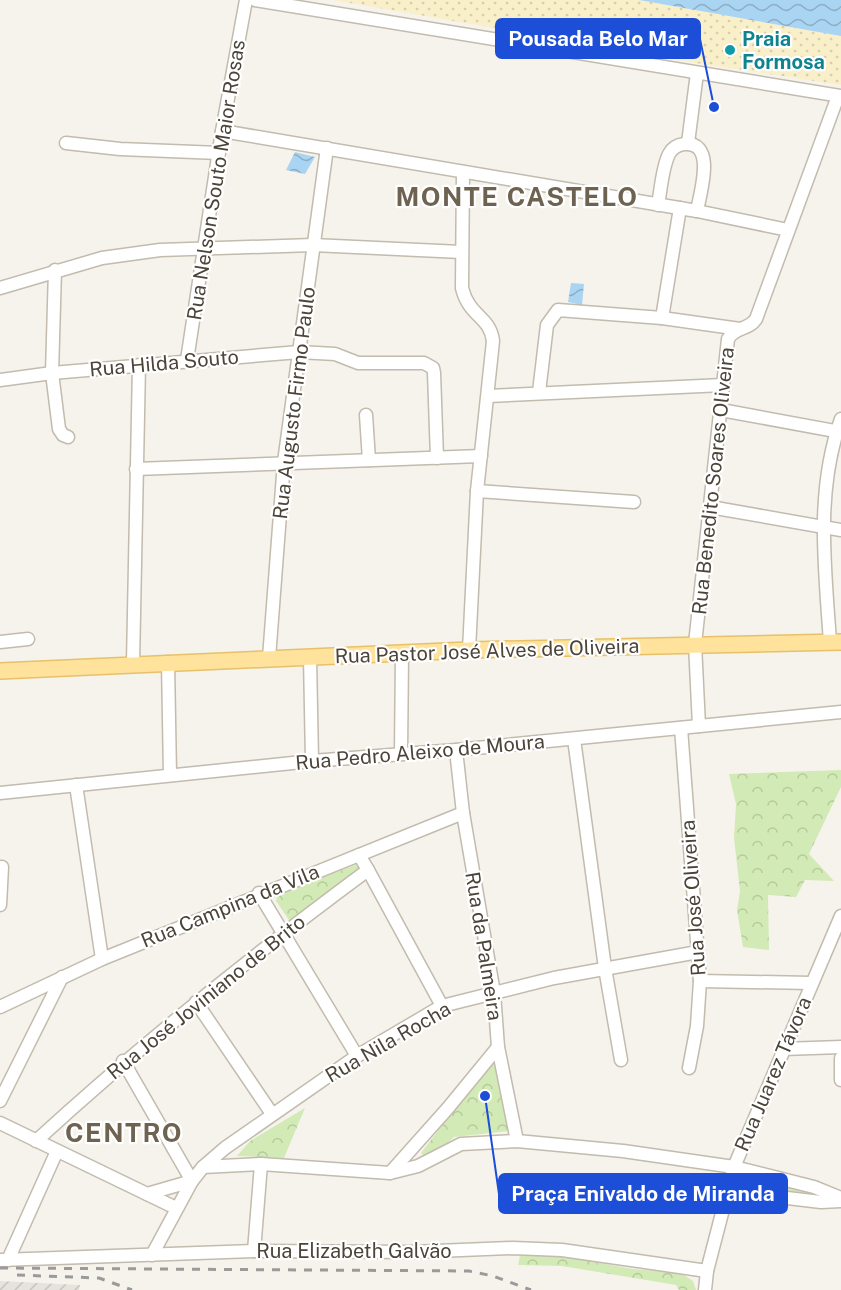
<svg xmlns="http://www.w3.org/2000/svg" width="841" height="1290" font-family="'Public Sans',sans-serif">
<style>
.industrial{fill:url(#industrial-furrows)}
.sand{fill:url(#sand-dots)}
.park{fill:url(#park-crowns)}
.water{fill:url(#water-waves)}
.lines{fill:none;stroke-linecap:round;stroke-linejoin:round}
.minor-casing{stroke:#c2bbae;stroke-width:15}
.major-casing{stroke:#e6c16a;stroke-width:18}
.minor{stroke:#fff;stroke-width:12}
.major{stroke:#ffe39c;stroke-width:15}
.rail{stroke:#9a9a9a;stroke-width:3;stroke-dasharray:8 8;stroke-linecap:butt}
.culture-dot{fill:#0f9aa8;stroke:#fff;stroke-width:2}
.labels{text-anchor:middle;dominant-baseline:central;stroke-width:4.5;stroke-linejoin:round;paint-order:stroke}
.culture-label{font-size:20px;font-weight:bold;fill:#0d838f;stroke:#fff;text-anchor:start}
.street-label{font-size:20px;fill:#4b4439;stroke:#fff}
.district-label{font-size:26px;font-weight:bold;letter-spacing:1.5px;fill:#6e6250;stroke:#fff}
.leader{fill:none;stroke:#1d4ed8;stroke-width:2}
.callout-dot{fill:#1d4ed8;stroke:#fff;stroke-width:2}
.callout{fill:#1d4ed8;stroke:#1d4ed8;stroke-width:2}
.callout-label{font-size:21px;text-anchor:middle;font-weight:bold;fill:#fff}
</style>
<defs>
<pattern id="industrial-furrows" width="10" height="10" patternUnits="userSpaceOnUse" patternTransform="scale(1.5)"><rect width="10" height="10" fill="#e6e2dd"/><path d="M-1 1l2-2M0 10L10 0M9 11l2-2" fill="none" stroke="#c7c3be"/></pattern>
<pattern id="sand-dots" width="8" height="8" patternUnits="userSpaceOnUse" patternTransform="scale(1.5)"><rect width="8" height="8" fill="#f9efc9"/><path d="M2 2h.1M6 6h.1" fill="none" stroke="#d7cead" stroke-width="1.8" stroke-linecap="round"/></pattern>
<pattern id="park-crowns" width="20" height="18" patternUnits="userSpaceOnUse" patternTransform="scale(1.5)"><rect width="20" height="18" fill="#d2eab5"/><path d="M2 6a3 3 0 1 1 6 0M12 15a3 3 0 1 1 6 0" fill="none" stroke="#b6ca9c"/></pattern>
<pattern id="water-waves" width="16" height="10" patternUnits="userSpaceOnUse" patternTransform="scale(1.5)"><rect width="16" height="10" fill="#a9d4f2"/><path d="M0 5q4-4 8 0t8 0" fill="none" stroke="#8caec5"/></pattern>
</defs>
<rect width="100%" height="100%" fill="#f6f3ec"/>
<path class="industrial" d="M0 1281 80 1285 79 1290H0Z"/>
<path class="sand" d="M333 0H639L841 36V85L696 63Z"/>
<g class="park">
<path d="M841 770V787L809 854 834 881 805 880 796 897 768 895 769 950 743 947 737 910 740 891 734 838 736 804 729 774Z"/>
<path d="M356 865 360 868 293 920H289L276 901 278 893Z"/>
<path d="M490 1063 498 1064 509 1131 454 1137 440 1150 423 1155 421 1153Z"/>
<path d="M305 1108 284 1158 237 1156 250 1141Z"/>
<path d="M738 1171 828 1196V1200L736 1185Z"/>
<path d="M520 1255 567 1257 633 1269 681 1273 693 1281 696 1290H679L676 1285 562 1266 518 1265Z"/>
</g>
<g class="water">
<path d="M639 0H841V36Z"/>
<path d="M295 152 315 157 305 174 286 170Z"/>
<path d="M571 283 584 284 582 305 568 302Z"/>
</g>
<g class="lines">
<defs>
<g id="minor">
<path d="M255 0 841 96"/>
<path d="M222 131 697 211 788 230"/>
<path d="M66 143 120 149 219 153"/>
<path d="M688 143 697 73"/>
<path d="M463 172 462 288C469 317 490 316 493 341L477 491 469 650"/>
<path d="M658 205C661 189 662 168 669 154 672 148 677 145 684 144 717 141 700 193 697 211"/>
<path d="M55 270 52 373 59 429 63 435 68 437"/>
<path d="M0 288 102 258 160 250 313 245 461 252"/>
<path d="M662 318 680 208"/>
<path d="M187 360 222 131 246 0"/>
<path d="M0 380 52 373 299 352 335 354 358 363H424L433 368 434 373 437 458"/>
<path d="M539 392 547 325 558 310 662 318 740 329"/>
<path d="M488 396 723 385"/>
<path d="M721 410 841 432"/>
<path d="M366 415 369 460"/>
<path d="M136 469 481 456"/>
<path d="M477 491 634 502"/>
<path d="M710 507 841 530"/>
<path d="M0 642 28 639"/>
<path d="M830 642C825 567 815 492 841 419"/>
<path d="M310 657 312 761"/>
<path d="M269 658 284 462 327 148"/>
<path d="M168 662 170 775"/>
<path d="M133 663 139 365"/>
<path d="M699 726 695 644 728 339C734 327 749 330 756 319L838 96"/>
<path d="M681 728 700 981 697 1026 689 1068"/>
<path d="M574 739 605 968 621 1060"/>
<path d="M456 750 463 813 494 993 498 1047 517 1141"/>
<path d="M401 754 402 653"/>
<path d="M76 785 102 959"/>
<path d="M0 793 312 761 456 750 841 712"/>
<path d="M368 870 442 1006"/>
<path d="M259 893 357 1056"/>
<path d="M0 905 2 867"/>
<path d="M700 981 811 983"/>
<path d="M196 1002 272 1114"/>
<path d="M0 1007 102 959 463 813"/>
<path d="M783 1049 841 1047"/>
<path d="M841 1058V1080"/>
<path d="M123 1061 192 1181 147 1194"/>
<path d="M0 1101 62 977"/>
<path d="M0 1123 176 1208"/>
<path d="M36 1141C142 1044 253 955 368 870L359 855"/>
<path d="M203 1167 261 1164 390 1173 418 1166 461 1144 517 1141 623 1151 734 1167 814 1187 841 1198"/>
<path d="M390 1173 448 1108 498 1047"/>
<path d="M728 1191 821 1202 841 1201"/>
<path d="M254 1251 261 1164"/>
<path d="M152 1255 192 1181 203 1167 225 1148 357 1056 442 1006 554 978 698 952"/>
<path d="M0 1260 254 1251 412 1252 513 1248 562 1250 707 1271"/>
<path d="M8 1260 57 1151"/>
<path d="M705 1290 707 1271 734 1167 841 916"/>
</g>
<path id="major" d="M0 671 469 650 841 642"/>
</defs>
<use href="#minor" class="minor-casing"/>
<use href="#major" class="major-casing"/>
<use href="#minor" class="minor"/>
<use href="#major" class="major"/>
<g class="rail">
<path d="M0 1268 469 1271 493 1276 531 1290"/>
<path d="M17 1275 99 1278 132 1290"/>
</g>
</g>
<circle class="culture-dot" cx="730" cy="50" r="6"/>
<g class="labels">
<g class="culture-label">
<text x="742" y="39">Praia<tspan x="742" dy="23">Formosa</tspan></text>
</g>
<g class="street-label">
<text transform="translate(216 180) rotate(-81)">Rua Nelson Souto Maior Rosas</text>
<text transform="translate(164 363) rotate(-5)">Rua Hilda Souto</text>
<text transform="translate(294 403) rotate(-83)">Rua Augusto Firmo Paulo</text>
<text transform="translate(713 481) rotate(-84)">Rua Benedito Soares Oliveira</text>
<text transform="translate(487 651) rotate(-2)">Rua Pastor José Alves de Oliveira</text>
<text transform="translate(420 752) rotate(-5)">Rua Pedro Aleixo de Moura</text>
<text transform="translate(693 898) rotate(-94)">Rua José Oliveira</text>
<text transform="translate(230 906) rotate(-22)">Rua Campina da Vila</text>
<text transform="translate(484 946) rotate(81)">Rua da Palmeira</text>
<text transform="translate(206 997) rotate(-39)">Rua José Joviniano de Brito</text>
<text transform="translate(388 1042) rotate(-30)">Rua Nila Rocha</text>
<text transform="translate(773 1074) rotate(-67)">Rua Juarez Távora</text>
<text x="354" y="1251">Rua Elizabeth Galvão</text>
</g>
<g class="district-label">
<text x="517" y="196">MONTE CASTELO</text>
<text x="124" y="1132">CENTRO</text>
</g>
</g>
<path class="leader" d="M714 107L700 39M485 1096L499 1194"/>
<g class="callout-dot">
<circle cx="714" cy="107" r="6"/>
<circle cx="485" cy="1096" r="6"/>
</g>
<g class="callout">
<rect x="496" y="19" width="204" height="39" rx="6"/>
<rect x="499" y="1174" width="288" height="39" rx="6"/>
</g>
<g class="callout-label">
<text x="598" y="46">Pousada Belo Mar</text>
<text x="643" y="1201">Praça Enivaldo de Miranda</text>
</g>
</svg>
